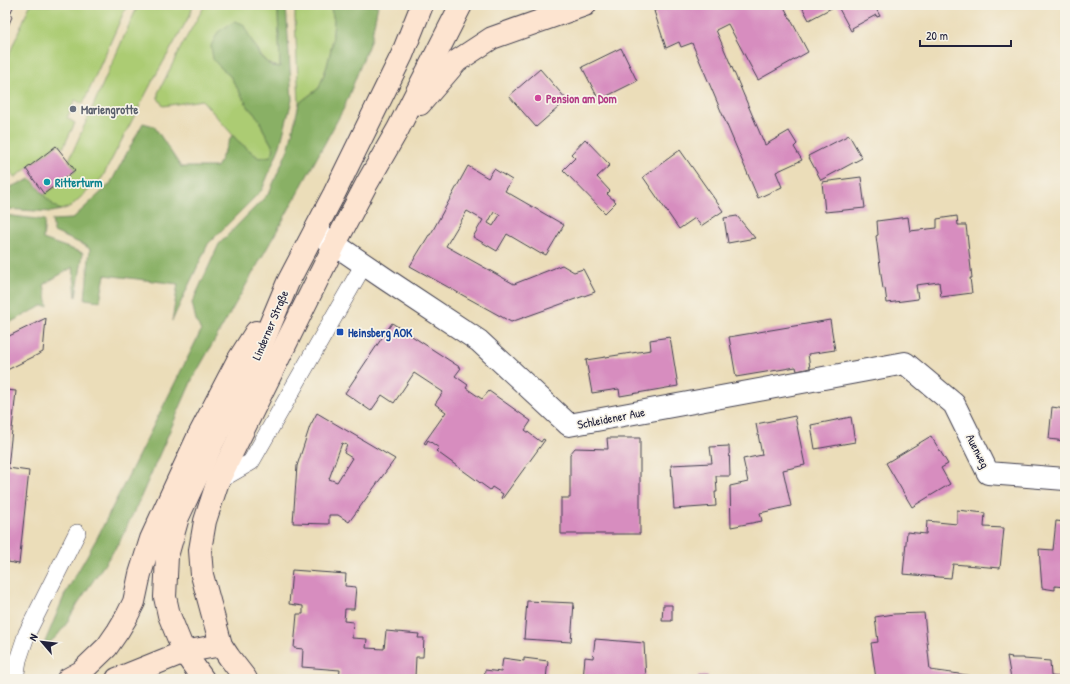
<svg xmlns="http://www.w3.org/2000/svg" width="1070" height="684" font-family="'Patrick Hand',sans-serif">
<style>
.green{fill:#accc73;stroke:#677757}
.forest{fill:#89b065;stroke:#566950}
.building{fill:#d78dbf;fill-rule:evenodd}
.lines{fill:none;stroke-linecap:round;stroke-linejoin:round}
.lane-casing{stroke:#403e4e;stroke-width:18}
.street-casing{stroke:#403e4e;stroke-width:24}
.secondary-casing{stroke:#403e4e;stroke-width:24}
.lane{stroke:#fff;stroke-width:17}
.street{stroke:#fff;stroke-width:22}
.secondary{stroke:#fde4d0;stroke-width:22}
.hotel-dot{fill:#d1479c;stroke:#f7f3e8;stroke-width:1.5}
.worship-dot{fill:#6b7280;stroke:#f7f3e8;stroke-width:1.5}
.culture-dot{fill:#0f9aa8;stroke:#f7f3e8;stroke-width:1.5}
.transit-dot{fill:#1a4fb4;stroke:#f7f3e8;stroke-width:1.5}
.labels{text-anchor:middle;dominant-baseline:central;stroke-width:3.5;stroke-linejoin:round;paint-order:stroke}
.hotel-label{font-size:12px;font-weight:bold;fill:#b23c85;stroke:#f7f3e8;text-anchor:start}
.worship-label{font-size:12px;font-weight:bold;fill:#5b616d;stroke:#f7f3e8;text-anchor:start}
.culture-label{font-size:12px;font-weight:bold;fill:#0d838f;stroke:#f7f3e8;text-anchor:start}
.street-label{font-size:12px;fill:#22223b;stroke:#f7f3e8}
.transit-label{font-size:12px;font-weight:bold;fill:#164399;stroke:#f7f3e8;text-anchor:start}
</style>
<rect width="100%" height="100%" fill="#f7f3e8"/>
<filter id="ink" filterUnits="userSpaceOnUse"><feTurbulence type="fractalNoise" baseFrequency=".025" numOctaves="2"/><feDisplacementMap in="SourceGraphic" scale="8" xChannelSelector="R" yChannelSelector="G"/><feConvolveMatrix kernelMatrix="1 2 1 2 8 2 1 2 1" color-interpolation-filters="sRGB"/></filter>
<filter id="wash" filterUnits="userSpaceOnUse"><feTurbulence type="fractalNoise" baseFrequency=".012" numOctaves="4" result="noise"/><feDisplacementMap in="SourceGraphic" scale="16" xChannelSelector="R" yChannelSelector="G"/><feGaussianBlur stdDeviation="0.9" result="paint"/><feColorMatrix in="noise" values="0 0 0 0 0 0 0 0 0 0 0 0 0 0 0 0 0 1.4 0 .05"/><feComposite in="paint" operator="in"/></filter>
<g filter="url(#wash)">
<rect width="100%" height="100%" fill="#ebddb9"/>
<g class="green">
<path d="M30 5H127L83 104 75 100 67 118 75 123 63 148 59 144 14 178 5 159V64Z"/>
<path d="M138 5H193L190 15 152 82 102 178 70 207 61 210 57 209 44 195 76 170 69 160Z"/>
<path d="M205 5H275L278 11 280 67C266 65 261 57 255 45L219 66 230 76 249 108 259 119 263 129 274 149 271 156 259 158 238 141 202 100 163 106 158 98V93L181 47Z"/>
<path d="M295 5H330L334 20 332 45 327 66 319 88 299 103 295 18Z"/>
</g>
<g class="forest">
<path d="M275 5H286L292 100 280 146 262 190 208 244 172 321 178 284 105 275 100 301 85 299 90 249 84 245 54 232 52 220 72 219 110 184 143 123 154 126 181 167H217L232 135 238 141 259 158 271 156 274 149 263 129 259 119 249 108 230 76 219 66 213 59 211 46 218 32 235 21 243 24 260 56 271 66 280 67 278 11Z"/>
<path d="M330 5H378L371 39 344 108 283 220 192 380 140 499 119 543 78 603 65 626 56 637 42 649 65 594 97 538 201 331 196 320 192 303 219 244 269 193 289 147 299 103 319 88 327 66 332 45 334 20Z"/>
<path d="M31 179C38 187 52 207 61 210L52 212 5 209V196L11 193 10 187Z"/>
<path d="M5 215 45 220 43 239 83 253 76 297 73 267 44 284 48 306H42L5 325Z"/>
</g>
<g id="blocks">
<g class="building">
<path d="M5 5H14L10 14 12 17 5 33Z"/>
<path d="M666 5H783L808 52 758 80 728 24 716 30 765 145 789 131 797 144 794 147 802 160 776 172 782 187 758 198 692 43 681 47 679 42 666 48 654 11Z"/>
<path d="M801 5H874L880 16 877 17 876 15 852 28 853 30 851 31 837 5 809 20Z"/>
<path d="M621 48 637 81 599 100 582 67Z"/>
<path d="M540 69 567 100 536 127 509 96Z"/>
<path d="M849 135 862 158 821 180 808 156Z"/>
<path d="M585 139 610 165 597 177 610 191 607 194 616 202 605 213 563 170 575 158 571 154Z"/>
<path d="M56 146 75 170 44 194 26 169Z"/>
<path d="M680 150 723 211 701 226 695 218 679 229 643 177Z"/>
<path d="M468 166 488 178 494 169 512 180 505 191 564 225 546 255 542 253 541 254 507 234 497 251 473 237 483 220 467 211 446 246 514 284 562 265 574 272 583 269 595 292 511 322 410 266 429 235H430L433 230ZM494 212 500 215 493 226 488 223Z"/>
<path d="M861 177 865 208 825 212 822 182Z"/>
<path d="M737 216 755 238 728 243 724 218Z"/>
<path d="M957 216 958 225H966L972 278H970L972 293 941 297 939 282 916 285 918 299 887 303 885 288 883 289 876 236 878 235 877 221 908 217 910 231 937 228V219Z"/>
<path d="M46 318 43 352 5 371V338Z"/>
<path d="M830 320 835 350 808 354 810 368 797 371 796 367 736 377 729 337Z"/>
<path d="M392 323 461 368 455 376 468 385 466 388 482 399 489 391 531 421 525 430 541 442 543 439 545 440 502 499 501 498 503 494 492 487 490 490 436 451 439 448 428 440 426 444 424 443 446 412 435 404 443 392 414 373 394 403 382 395 371 411 345 393Z"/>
<path d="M670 337 678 386 620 396 619 389 592 393 586 360 651 350 650 340Z"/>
<path d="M5 390 16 391 8 468 29 471 19 564 8 562V559H5Z"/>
<path d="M1052 407 1065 409V441L1049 439Z"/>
<path d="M317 413 395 459 349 522 338 515H329V524L293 523 297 466 310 426ZM342 443 347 445 344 453 352 458 337 482 329 479Z"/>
<path d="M795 416 805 465 783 470 791 506 760 513 762 521 731 527 730 486 748 482 743 459 762 455 756 424Z"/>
<path d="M851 417 855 442 815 449 811 425Z"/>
<path d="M931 436 948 464 941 468 950 484 912 507 886 463Z"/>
<path d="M607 438H640V534H561V498H570V454L575 448 608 449Z"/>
<path d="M729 446 730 476H716L717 492H715L716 506 674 509 671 465 712 463 710 447Z"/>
<path d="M957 510 985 513 984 527 1004 528 1000 568 953 564 951 578 903 574 907 532 926 534 927 521 957 524Z"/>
<path d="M1056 521 1065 522V587L1055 586V590L1042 588 1039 549 1053 550Z"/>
<path d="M292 570 346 574 345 586 356 587 354 609H345L344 621 353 622 352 638 367 639 366 648 384 649 386 631 419 634 418 638H424L423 657H416L415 677H421V679H339L340 670 302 667 303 649 294 648 297 614H303V606L289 604Z"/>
<path d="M527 601 574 603 571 642 524 639Z"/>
<path d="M663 605H672V621H662Z"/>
<path d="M924 613 930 670 981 677V679H876L871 643 878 642 875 617 894 614Z"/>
<path d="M595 639 644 643 646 679H583L585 657 593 658Z"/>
<path d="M1007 656 1012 657 1011 658H1024V659L1050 661 1051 676 1065 678V679H1011Z"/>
<path d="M503 658 524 661V658L548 661 546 679H484L485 670 501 672Z"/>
<rect x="698" y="675" width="10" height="4"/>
</g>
</g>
</g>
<g filter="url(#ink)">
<use href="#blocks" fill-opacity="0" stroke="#403e4e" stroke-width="1"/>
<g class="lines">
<defs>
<g id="lane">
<path d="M218 481 251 462 364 264"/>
<path d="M15 679 18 660 27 633 77 533"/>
</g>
<path id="street" d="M315 231 387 280 479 341 569 425 905 363 954 404 988 473 1065 479"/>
<g id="secondary">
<path d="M420 104 457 61 492 38 585 5"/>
<path d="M68 679 81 672 107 647 118 631 127 616 134 602 140 574 151 539 168 502 198 437 237 362 256 332"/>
<path d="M117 679 184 652 221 645"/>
<path d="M203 679 184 652 169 615 165 597 167 556 178 517 212 444 252 368 288 282 334 194 402 55 422 5"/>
<path d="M246 679 229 657 221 645 202 575 200 550 205 521 218 481 335 244 366 185 398 129 461 5"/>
</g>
</defs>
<use href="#lane" class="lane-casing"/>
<use href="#street" class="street-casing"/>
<use href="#secondary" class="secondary-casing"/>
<use href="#lane" class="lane"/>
<use href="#street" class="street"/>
<use href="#secondary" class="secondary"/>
</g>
</g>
<circle class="hotel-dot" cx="538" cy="98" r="4"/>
<circle class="worship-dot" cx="73" cy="109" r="4"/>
<circle class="culture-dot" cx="47" cy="182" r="4"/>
<rect class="transit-dot" x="336" y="328" width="8" height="8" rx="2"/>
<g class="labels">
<g class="hotel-label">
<text x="546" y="98">Pension am Dom</text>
</g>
<g class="worship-label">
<text x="81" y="109">Mariengrotte</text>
</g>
<g class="culture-label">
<text x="55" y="182">Ritterturm</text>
</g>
<g class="street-label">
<text transform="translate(270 325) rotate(-67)">Linderner Straße</text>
<text transform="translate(611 418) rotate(-11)">Schleidener Aue</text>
<text transform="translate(978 451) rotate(63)">Auenweg</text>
</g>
<g class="transit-label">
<text x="348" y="332">Heinsberg AOK</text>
</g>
</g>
<rect width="1070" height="684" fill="none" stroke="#f7f3e8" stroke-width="20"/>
<g transform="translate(42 642) rotate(298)" stroke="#f7f3e8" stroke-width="3" paint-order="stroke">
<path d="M0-3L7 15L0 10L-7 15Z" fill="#22223b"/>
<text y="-6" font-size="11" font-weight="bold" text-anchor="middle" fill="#22223b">N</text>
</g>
<path d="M920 40v6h91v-6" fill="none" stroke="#22223b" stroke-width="2"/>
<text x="926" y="40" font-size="12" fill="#22223b" stroke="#f7f3e8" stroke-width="3" paint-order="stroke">20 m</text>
</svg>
